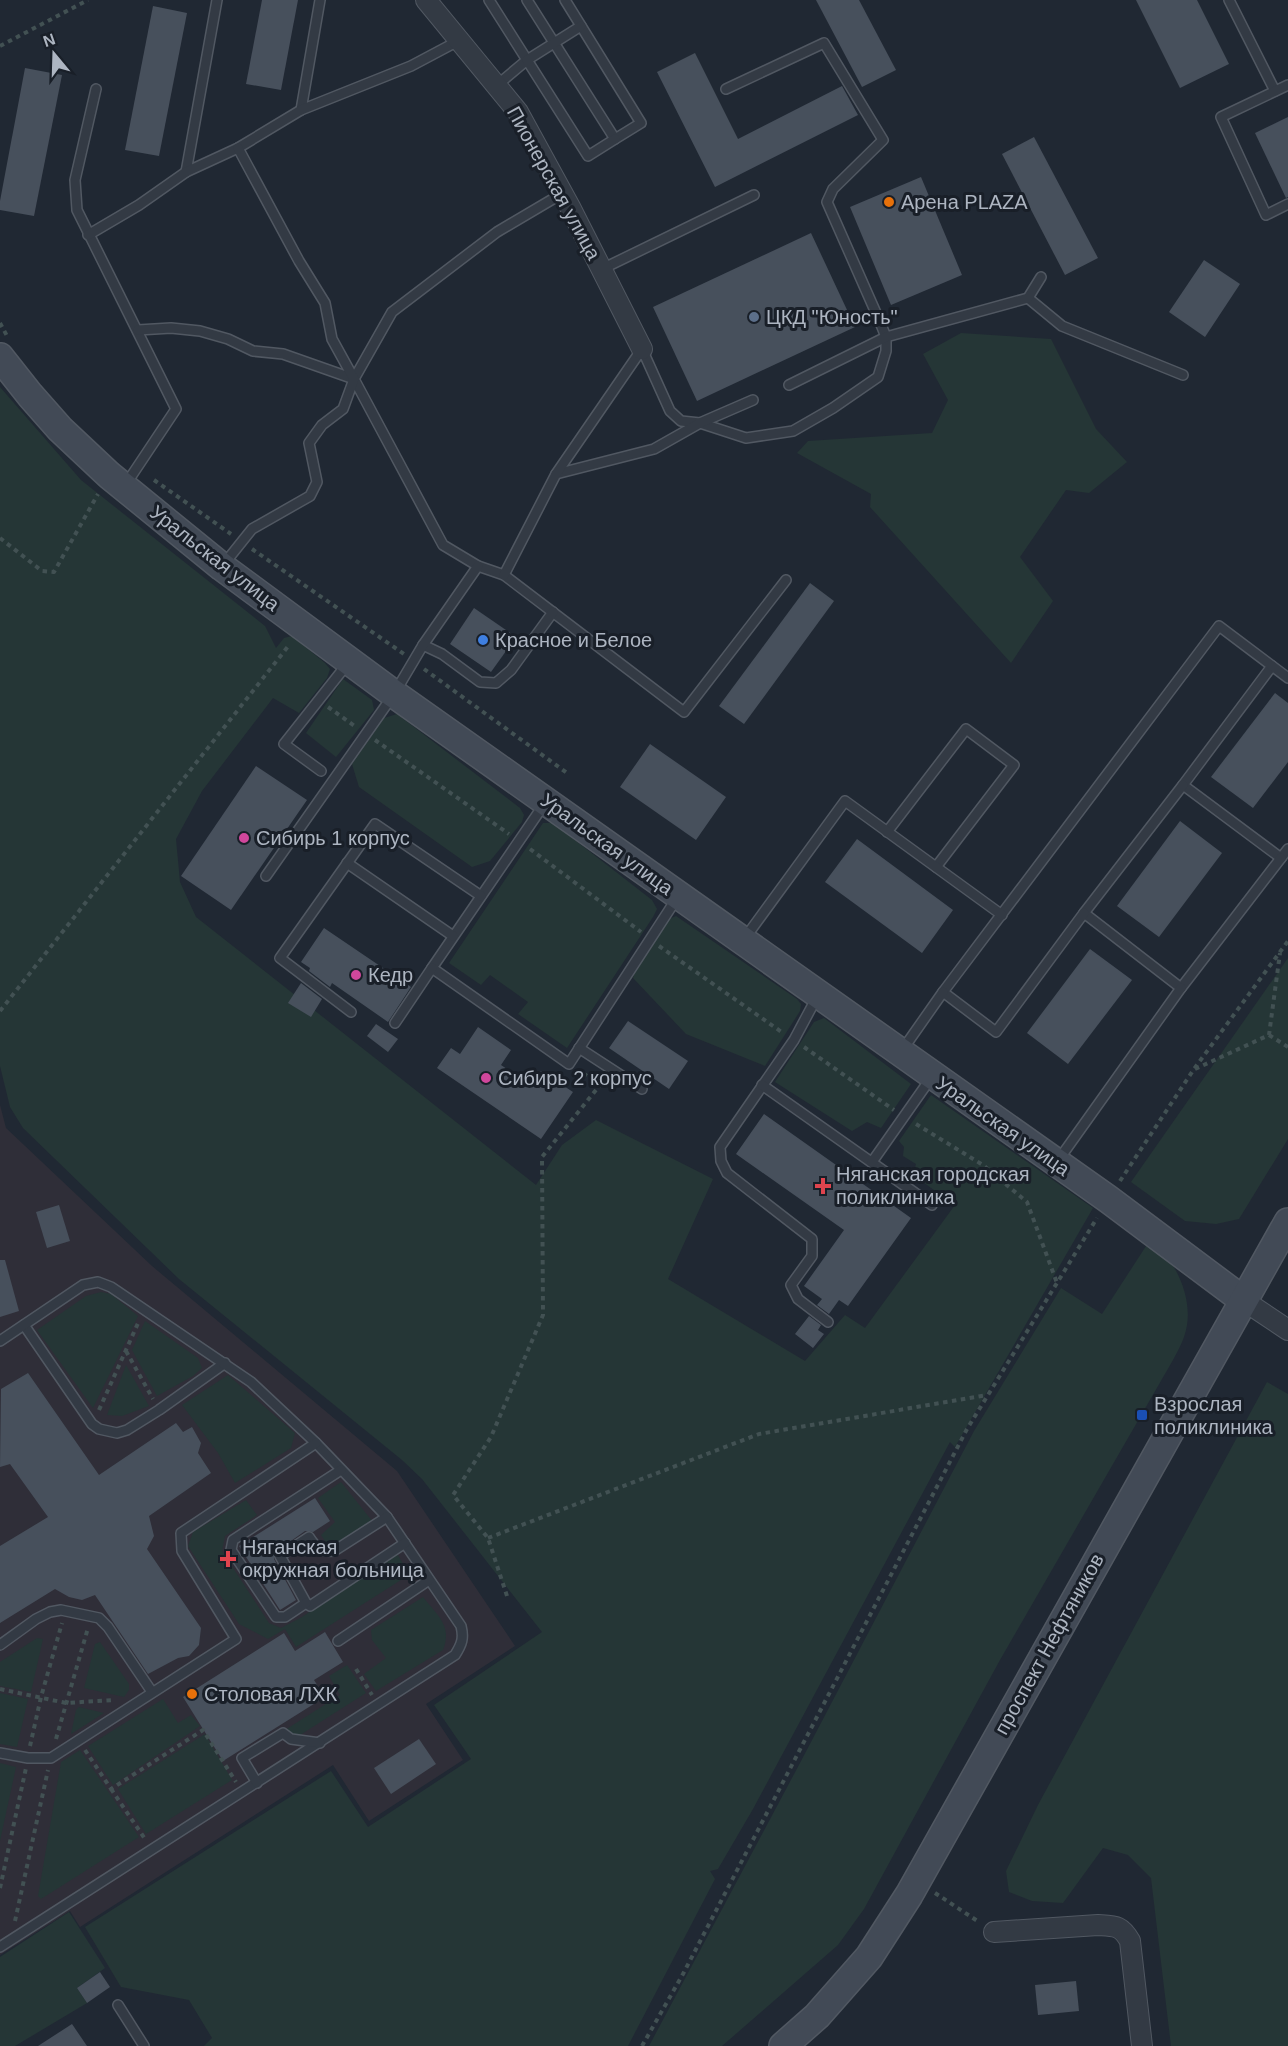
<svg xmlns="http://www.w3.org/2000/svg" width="1288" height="2046" font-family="Helvetica,sans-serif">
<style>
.medical{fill:#2f2e38}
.green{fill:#253636}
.building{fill:#47505c}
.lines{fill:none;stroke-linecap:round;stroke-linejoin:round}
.lane-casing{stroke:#515862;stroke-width:12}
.street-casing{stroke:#515862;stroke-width:22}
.secondary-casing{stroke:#515862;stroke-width:30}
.path{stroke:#425153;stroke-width:4;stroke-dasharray:4.5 4.5;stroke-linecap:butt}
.lane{stroke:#333a44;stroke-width:9}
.street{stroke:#333a44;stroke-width:20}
.secondary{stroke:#424a56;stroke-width:27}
.food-dot{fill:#e8710a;stroke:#191f28;stroke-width:2}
.service-dot{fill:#5c6f8a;stroke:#191f28;stroke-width:2}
.shop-dot{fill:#3f7fe0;stroke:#191f28;stroke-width:2}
.hotel-dot{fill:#d1479c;stroke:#191f28;stroke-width:2}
.health-dot{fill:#e0444e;stroke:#191f28;stroke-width:2}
.transit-dot{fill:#1a4fb4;stroke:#191f28;stroke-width:2}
.labels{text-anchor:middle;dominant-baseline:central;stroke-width:6;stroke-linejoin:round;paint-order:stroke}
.street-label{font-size:20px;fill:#adb5c1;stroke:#191f28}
.poi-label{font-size:20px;fill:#adb5c1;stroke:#191f28;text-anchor:start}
</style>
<rect width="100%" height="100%" fill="#202833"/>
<path class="medical" d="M0 1105 6 1128 152 1266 397 1471 515 1646 426 1704 463 1760 369 1821 333 1765 80 1927 70 1911 0 1955Z"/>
<g class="green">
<path d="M961 333 1051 339 1096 429 1127 462 1089 493 1066 490 1020 557 1053 601 1011 663 870 507 871 494 797 453 808 441 932 433 948 400 923 354Z"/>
<path d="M0 387 81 480 265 626 276 648 284 638 292 636 325 663 330 669 327 678 299 713 273 698 202 791 176 839 180 882 196 917 536 1185 562 1145 596 1120 713 1179 668 1279 805 1361 845 1315 865 1328 955 1205 913 1175 916 1164 903 1156 904 1147 899 1141 931 1095 1093 1208 955 1447 950 1442 753 1809 718 1869 710 1871 715 1879 628 2046H204L212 2038 189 2000 121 1987 85 1927 331 1771 368 1827 471 1759 434 1705 542 1632 422 1479 402 1460 179 1279 23 1128 10 1107 0 1066Z"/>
<path d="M343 679 372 700 374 710 336 757 306 733Z"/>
<path d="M397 714 520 808 524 815 522 822 490 861 472 867 359 787 352 764 384 718Z"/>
<path d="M543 823H553L652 900 657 909 653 917 567 1048 518 1014 528 1002 490 975 481 985 449 963Z"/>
<path d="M676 916 797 999 801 1004 800 1011 765 1066 686 1034 633 978 636 969 667 920Z"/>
<path d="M1288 958V1139L1239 1219 1216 1224 1185 1221 1131 1182Z"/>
<path d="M824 1018 911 1084 881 1128 867 1122 852 1131 775 1082 814 1022Z"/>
<path d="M1148 1243C1153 1246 1160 1249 1164 1254 1180 1271 1191 1301 1187 1325 1185 1338 1179 1349 1173 1360L1000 1660 864 1909 838 1945 722 2046H649L800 1763 974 1431 1061 1288 1102 1314Z"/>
<path d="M101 1292 111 1294 138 1316 93 1408 37 1330 86 1296Z"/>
<path d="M145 1321 198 1358 202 1368 193 1376 157 1396 132 1350Z"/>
<path d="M126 1365 149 1406 122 1416 107 1415Z"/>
<path d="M228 1375 295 1433 291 1448 235 1483 218 1453 182 1405Z"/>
<path d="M1267 1382 1288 1394V2046H1171L1151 1878 1128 1855 1103 1848 1063 1903 1032 1901 1009 1892 1006 1871 1038 1805Z"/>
<path d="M341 1482 373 1522 331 1550 321 1535 335 1522 318 1498Z"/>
<path d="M246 1500 257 1515 225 1536 222 1551 269 1623 281 1628 302 1617 396 1552 406 1569 404 1578 296 1647 285 1629 268 1639 239 1624 188 1546 193 1532Z"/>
<path d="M423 1597C437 1615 453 1626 443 1650L376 1691 364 1674 386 1658 372 1640 371 1630Z"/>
<path d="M37 1638 43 1639 31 1692 0 1686V1662Z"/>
<path d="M100 1642 129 1684V1690L124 1697 84 1688 95 1644Z"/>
<path d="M347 1665 366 1693 297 1737 285 1730 340 1695 329 1676Z"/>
<path d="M0 1693 28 1699 17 1747 0 1744Z"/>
<path d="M163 1699 178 1723 191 1715 200 1726 113 1785 88 1746Z"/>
<path d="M79 1707 104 1713 71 1734 76 1710Z"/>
<path d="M205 1734 232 1780 146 1834 118 1789Z"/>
<path d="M80 1750 139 1837 41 1899 38 1896 61 1762Z"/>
<path d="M0 1763 16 1767 0 1841Z"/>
<path d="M69 1912 105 1968 77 1988 87 2003 15 2046H0V1957Z"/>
</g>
<g class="building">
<path d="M262 0H298L281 90 246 84Z"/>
<path d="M816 0H859L896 70 862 87Z"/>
<path d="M1136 0H1197L1229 64 1180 88Z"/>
<path d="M153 6 187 13 159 156 125 150Z"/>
<path d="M695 53 738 139 842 86 858 115 715 187 657 72Z"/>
<path d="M25 68 62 75 34 216 0 210V201Z"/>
<path d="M1288 117V197L1286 198 1255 133Z"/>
<path d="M1034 137 1098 258 1065 275 1002 154Z"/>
<path d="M921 177 962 275 891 305 850 207Z"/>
<path d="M811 233 855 327 697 401 653 307Z"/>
<path d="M1204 260 1240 284 1205 337 1169 312Z"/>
<path d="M810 583 834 601 744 724 719 706Z"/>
<path d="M474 608 516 637 491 672 450 644Z"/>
<path d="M1275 693 1288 703V762L1253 808 1211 777Z"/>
<path d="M650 744 726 797 696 840 620 787Z"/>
<path d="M256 766 307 800 231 910 181 876Z"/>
<path d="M1180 821 1222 853 1159 937 1117 906Z"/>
<path d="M857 839 953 910 922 953 825 882Z"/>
<path d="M324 928 411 987 388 1022 332 983 330 987 309 971 310 968 301 962Z"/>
<path d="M1090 949 1132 980 1068 1064 1027 1033Z"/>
<path d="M301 983 322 999 311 1017 288 1003Z"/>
<path d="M628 1021 688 1061 669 1089 609 1048Z"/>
<path d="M376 1024 398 1039 388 1052 367 1036Z"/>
<path d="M478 1027 511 1050 501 1065 531 1085 541 1071 573 1092 541 1139 437 1068 451 1048 460 1054Z"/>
<path d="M764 1114 911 1218 848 1306 839 1300 829 1314 817 1305 822 1299 804 1286 844 1230 736 1154Z"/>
<path d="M59 1205 70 1241 47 1248 36 1212Z"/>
<path d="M0 1260H5L19 1311 0 1317Z"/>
<path d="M809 1316 821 1325 818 1330 824 1334 813 1348 795 1334Z"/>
<path d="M28 1373 99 1475 176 1423 183 1432 192 1427 201 1443 198 1453 211 1473 149 1516 154 1536 147 1549 201 1628 199 1645 189 1656 178 1658 148 1674 95 1595 82 1600 69 1597 55 1589 0 1623V1546L48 1517 10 1464 0 1467 1 1389Z"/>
<path d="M315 1498 330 1521 313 1532 305 1531 274 1553V1559L296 1600 280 1610 239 1546Z"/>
<path d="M325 1632 343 1662 314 1680 325 1697 223 1761 183 1697 284 1633 295 1651Z"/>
<path d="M419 1739 436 1764 391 1794 374 1768Z"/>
<path d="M100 1972 110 1987 87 2003 77 1988Z"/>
<path d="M1076 1981 1079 2011 1038 2015 1035 1985Z"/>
<path d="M72 2024 87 2046H38Z"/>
</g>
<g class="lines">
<defs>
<g id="lane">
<path d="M489 0 527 60 496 86"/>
<path d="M527 0 615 139 641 123 565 0"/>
<path d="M1229 0 1275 91"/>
<path d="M581 26 527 60 588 156 615 139"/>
<path d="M1288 85 1221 117 1266 215 1288 204"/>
<path d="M96 89 75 180 77 210 176 409 126 484"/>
<path d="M301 110 320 0"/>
<path d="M186 172 217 0"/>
<path d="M88 235 139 205 186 172 238 148 301 110 411 66 460 40"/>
<path d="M602 269 754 195"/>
<path d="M1028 298 1062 326 1183 375"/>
<path d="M138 330 171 328 200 331 228 339 253 351 283 354 354 379 443 545 478 566 504 575 684 712 786 580"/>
<path d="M642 349 670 411 681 421 700 423 746 438 793 431 833 408 878 377 886 351V337L880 322 827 202 833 189 883 140 824 43 726 89"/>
<path d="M354 379 392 312 497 232 563 193"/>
<path d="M789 385 886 337 1028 298 1041 277"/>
<path d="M556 474 654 449 700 423 753 400"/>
<path d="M224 564 252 529 310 496 317 482 309 443 322 425 343 409 354 379 332 339 325 303 299 261 238 148"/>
<path d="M504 575 556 474 642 349"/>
<path d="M423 645 442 654 480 682 496 683 511 670 553 612"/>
<path d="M1272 666 1183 785 1281 858 1288 849"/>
<path d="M321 771 284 744 348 663"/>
<path d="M1183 785 1084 913 1181 988 1281 858"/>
<path d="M545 803 432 968 569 1064 677 898"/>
<path d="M887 832 966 729 1014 765 936 867"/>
<path d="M347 863 453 936"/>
<path d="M266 876 394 694 423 645 478 566"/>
<path d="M1084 913 996 1032 943 992 1219 626 1288 678"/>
<path d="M745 938 845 801 1002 915"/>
<path d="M817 997 794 1040 720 1147 721 1161 727 1173 812 1239V1256L791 1285 798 1299 828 1322"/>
<path d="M351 1012 280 958 375 824 481 896"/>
<path d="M395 1023 432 968"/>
<path d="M579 1048 642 1089"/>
<path d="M903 1049 943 992"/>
<path d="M762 1085 932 1205"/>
<path d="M872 1162 931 1078"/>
<path d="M1057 1162 1181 988"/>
<path d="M24 1325 92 1424 99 1429 117 1433 127 1430 159 1410 225 1363"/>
<path d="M0 1341 83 1285 98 1282 111 1287 251 1382 316 1443 387 1517 461 1626C464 1638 462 1644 455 1655L0 1947"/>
<path d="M387 1517 334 1551C321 1552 316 1548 309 1537L280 1556 306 1603 310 1606 405 1543"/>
<path d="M306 1603 285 1617H276L231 1550 233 1540 341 1470"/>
<path d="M338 1641 429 1580"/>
<path d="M0 1645 36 1619 50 1612 61 1610 99 1618 108 1627 152 1692"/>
<path d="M0 1753 28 1758H51L236 1639 182 1551 181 1533 316 1443"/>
<path d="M257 1783 242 1758 283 1733 291 1739 320 1743"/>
<path d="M118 2005 144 2046"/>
</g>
<g id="street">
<path d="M426 0 518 112 570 207 642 349"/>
<path d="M1243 1300 1288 1330"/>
<path d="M994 1932 1098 1925C1115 1926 1121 1925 1130 1941L1142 2046"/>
</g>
<g id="secondary">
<path d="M0 357 30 395 60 429 109 475 222 567 394 694 1108 1199 1243 1300"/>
<path d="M783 2046 817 2016 869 1957 909 1895 1288 1222"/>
</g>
</defs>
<use href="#lane" class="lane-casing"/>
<use href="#street" class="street-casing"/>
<use href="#secondary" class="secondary-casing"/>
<g class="path">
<path d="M0 46 88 0"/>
<path d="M0 323 7 336"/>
<path d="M154 480 231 534"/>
<path d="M0 538 42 571 54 572 98 494"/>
<path d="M252 549 404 654"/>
<path d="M424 669 567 773"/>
<path d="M328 707 356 727"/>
<path d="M375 740 509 834"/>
<path d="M530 849 641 932"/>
<path d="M659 946 783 1033"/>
<path d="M0 1011 290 644"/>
<path d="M1269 1035 1288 1047"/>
<path d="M804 1047 894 1110"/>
<path d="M1195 1069 1269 1035 1280 953"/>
<path d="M916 1124 983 1165 1027 1202 1057 1283"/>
<path d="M1120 1181 1194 1069 1288 941"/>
<path d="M126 1351 153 1399"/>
<path d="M99 1410 139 1321"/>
<path d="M488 1538 759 1434 987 1395"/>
<path d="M507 1596 488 1538 453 1495 491 1437 543 1315 542 1157 600 1085 580 1071"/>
<path d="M356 1669 372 1695"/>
<path d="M0 1689 66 1703 113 1700"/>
<path d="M56 1739 88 1628"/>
<path d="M30 1746 41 1697 62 1623"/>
<path d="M85 1750 111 1789 203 1730 236 1782"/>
<path d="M111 1789 145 1839"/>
<path d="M0 1888 26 1768"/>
<path d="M935 1893 979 1922"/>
<path d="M15 1921 48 1770"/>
<path d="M642 2046 683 1974 967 1429 1097 1218"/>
</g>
<use href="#lane" class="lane"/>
<use href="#street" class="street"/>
<use href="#secondary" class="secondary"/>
</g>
<g class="food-dot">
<circle cx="889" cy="202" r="6"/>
<circle cx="192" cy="1694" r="6"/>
</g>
<circle class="service-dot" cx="754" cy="317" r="6"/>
<circle class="shop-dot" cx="483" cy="640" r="6"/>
<g class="hotel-dot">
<circle cx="244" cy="838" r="6"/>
<circle cx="356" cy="975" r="6"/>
<circle cx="486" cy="1078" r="6"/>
</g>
<g class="health-dot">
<path d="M820 1177h6v6h6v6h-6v6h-6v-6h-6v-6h6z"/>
<path d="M225 1550h6v6h6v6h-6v6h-6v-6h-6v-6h6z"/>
</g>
<rect class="transit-dot" x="1136" y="1409" width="12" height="12" rx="3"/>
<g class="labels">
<g class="street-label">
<text transform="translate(554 183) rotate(61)">Пионерская улица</text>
<text transform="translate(215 558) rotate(38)">Уральская улица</text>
<text transform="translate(607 844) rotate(36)">Уральская улица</text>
<text transform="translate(1003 1126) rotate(35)">Уральская улица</text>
<text transform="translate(1049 1644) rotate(-61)">проспект Нефтяников</text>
</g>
<g class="poi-label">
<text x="901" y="202">Арена PLAZA</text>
<text x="766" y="317">ЦКД "Юность"</text>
<text x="495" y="640">Красное и Белое</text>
<text x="256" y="838">Сибирь 1 корпус</text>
<text x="368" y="975">Кедр</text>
<text x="498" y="1078">Сибирь 2 корпус</text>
<text x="836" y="1174">Няганская городская<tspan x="836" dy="23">поликлиника</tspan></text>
<text x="1154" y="1404">Взрослая<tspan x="1154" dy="23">поликлиника</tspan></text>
<text x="242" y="1547">Няганская<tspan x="242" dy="23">окружная больница</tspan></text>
<text x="204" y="1694">Столовая ЛХК</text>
</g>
</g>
<g transform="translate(54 54) rotate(341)" stroke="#191f28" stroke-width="4.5" paint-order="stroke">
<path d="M0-4.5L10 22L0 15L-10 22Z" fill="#adb5c1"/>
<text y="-9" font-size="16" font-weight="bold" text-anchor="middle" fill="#adb5c1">N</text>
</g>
</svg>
